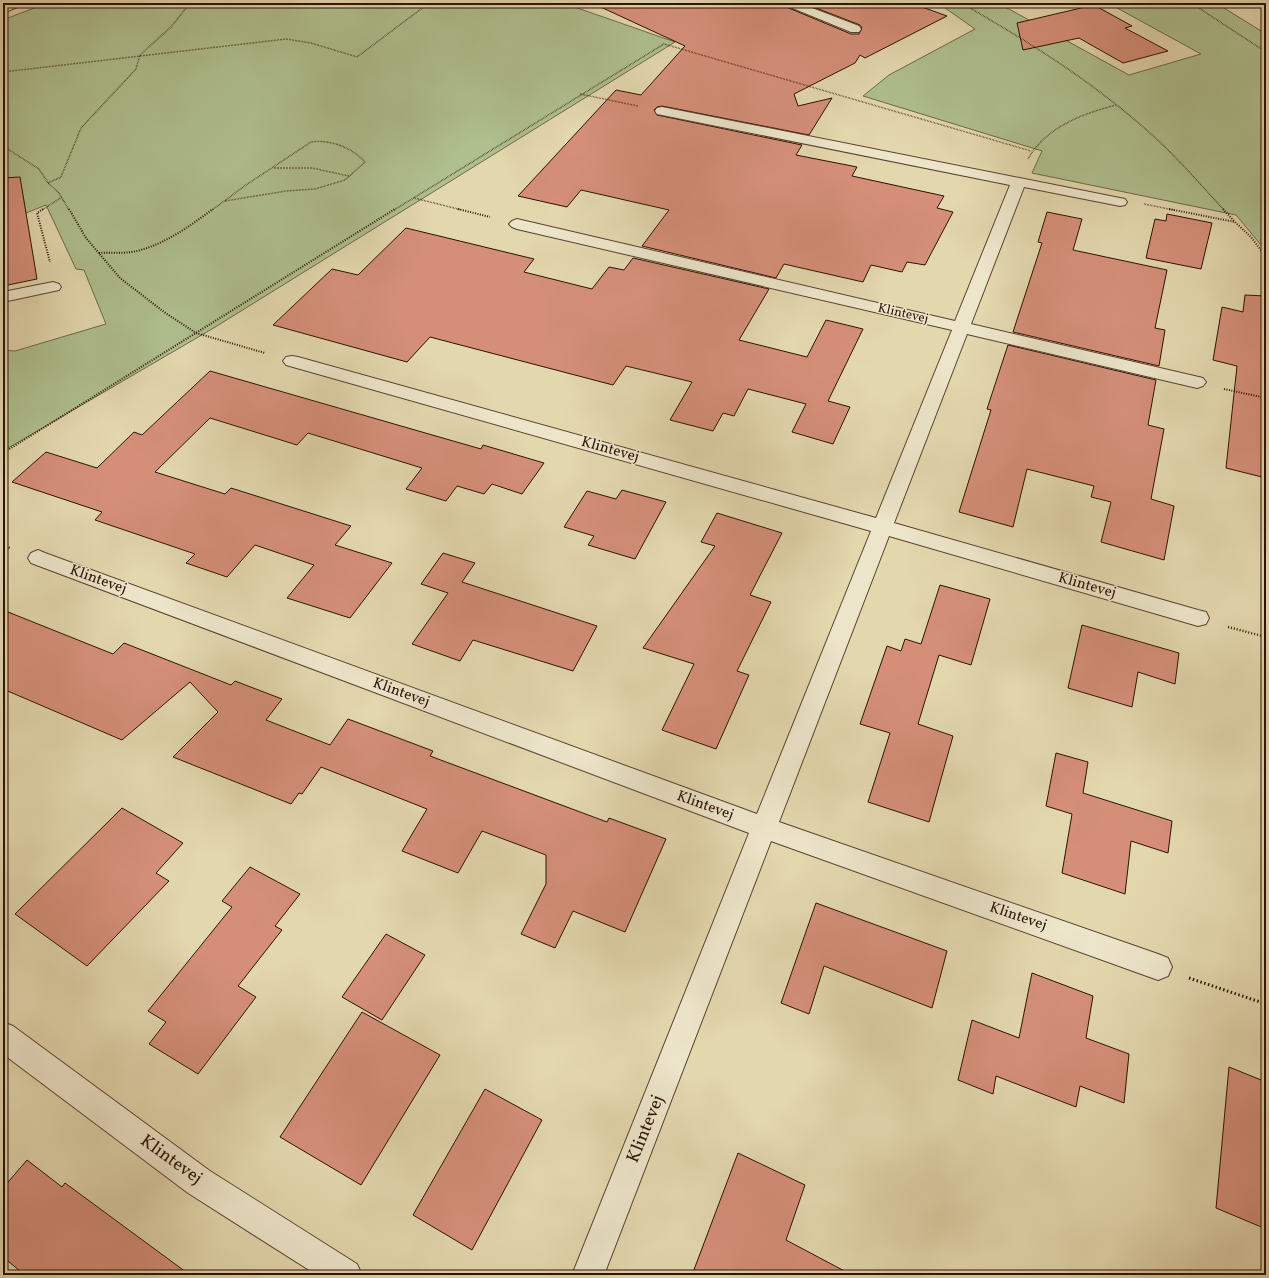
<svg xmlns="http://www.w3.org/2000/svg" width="1269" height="1278" font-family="Vollkorn,serif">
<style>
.green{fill:#afbf8e;stroke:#6e6849}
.building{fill:#d58f79;stroke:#2c1104}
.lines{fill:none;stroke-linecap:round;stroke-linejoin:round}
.minor-casing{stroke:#5a422e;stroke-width:2}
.path-far3{stroke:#2c1104;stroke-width:1.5;stroke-dasharray:0.5 1;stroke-linecap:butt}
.path-far2{stroke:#2c1104;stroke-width:2;stroke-dasharray:1 1.5;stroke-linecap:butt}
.path-far1{stroke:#2c1104;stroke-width:2.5;stroke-dasharray:1 2;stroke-linecap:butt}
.path{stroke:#2c1104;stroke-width:3;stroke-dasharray:1.5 2.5;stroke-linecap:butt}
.minor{fill:#ede5ca;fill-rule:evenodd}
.labels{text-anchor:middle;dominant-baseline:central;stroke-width:3;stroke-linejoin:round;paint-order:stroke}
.far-street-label{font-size:13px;fill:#2c1104;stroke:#ede5ca}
.street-label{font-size:15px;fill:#2c1104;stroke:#ede5ca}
.near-street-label{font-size:18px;fill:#2c1104;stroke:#ede5ca}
</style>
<rect width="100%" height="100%" fill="#e3d7ae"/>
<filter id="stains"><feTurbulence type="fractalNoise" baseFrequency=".005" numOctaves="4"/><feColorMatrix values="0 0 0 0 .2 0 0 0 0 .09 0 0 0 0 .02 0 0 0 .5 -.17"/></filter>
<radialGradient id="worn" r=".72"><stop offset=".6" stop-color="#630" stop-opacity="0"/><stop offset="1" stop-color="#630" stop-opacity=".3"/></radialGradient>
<g class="green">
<path d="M47 3H563L675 42 212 329 3 451V350L15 351 106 324 84 270 76 269 46 205 26 213 3 218V20Z"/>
<path d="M938 3H998L1129 75 1201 54 1108 3H1216L1266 34V251L1236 215 1032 173 1042 151 863 96 889 75 975 29Z"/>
</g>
<g class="building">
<path d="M592 3H782L784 6 851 34H859L862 28 860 25 803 3H911L947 16 865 58 860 55 855 63 794 94 798 106 832 98 809 135 662 106 657 107 654 110 657 115 802 145 796 155 857 167 852 176 944 196 937 208 953 212 925 265 907 262 902 272 871 265 863 282 784 264 776 278 642 246 669 210 581 190 567 207 518 196 616 90 641 95 685 46Z"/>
<path d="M1094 5 1132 26 1125 28 1168 51 1123 63 1079 38 1023 50 1017 23Z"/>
<path d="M20 177 37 279 3 286V178Z"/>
<path d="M1047 212 1082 219 1073 250 1167 270 1155 328 1165 330 1159 366 1013 332 1042 243 1038 242Z"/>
<path d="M1167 214 1212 223 1201 269 1146 258 1155 219 1166 221Z"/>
<path d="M406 228 534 259 524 272 592 289 609 267 624 270 633 258 769 289 739 340 807 357 826 320 863 329 828 401 850 407 833 444 792 432 806 404 748 389 734 416 723 413 713 431 670 420 692 382 626 366 613 385 430 337 407 362 273 325 332 269 358 275Z"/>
<path d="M1245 295 1266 296V478L1226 468 1237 366 1213 360 1222 307 1243 312Z"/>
<path d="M1008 345 1156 380 1148 425 1164 429 1151 499 1174 506 1164 560 1101 542 1111 502 1091 497 1094 486 1027 469 1013 527 959 512 991 410 987 409Z"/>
<path d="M210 371 481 449 483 445 544 463 522 494 492 484 484 494 457 486 446 501 406 489 422 468 308 433 297 445 210 418 155 472 225 494 231 488 351 526 335 545 392 563 350 618 287 598 314 565 255 545 227 577 186 563 195 554 95 520 102 512 12 482 46 452 97 468 134 432 142 435Z"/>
<path d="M622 490 666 502 635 559 588 545 594 536 564 527 587 491 616 499Z"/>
<path d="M717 513 782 533 750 595 771 602 737 671 749 675 716 749 662 730 694 664 643 648 715 546 701 542Z"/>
<path d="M443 553 475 563 462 582 597 626 573 671 473 640 460 661 412 644 448 593 421 584Z"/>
<path d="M940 585 990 599 971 665 939 655 918 724 953 736 929 822 868 802 890 733 860 724 887 646 901 651 905 639 921 644Z"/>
<path d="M3 610 113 654 124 643 231 685 235 681 282 699 266 720 330 745 348 719 433 751 430 756 607 822 609 818 666 839 625 932 573 911 555 948 521 934 546 884V855L482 831 458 873 402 851 427 809 321 767 302 794 299 793 291 804 173 757 218 712 190 682 122 740 3 689Z"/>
<path d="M1082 625 1179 653 1175 684 1138 672 1132 707 1068 688Z"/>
<path d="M1056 753 1088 762 1083 793 1172 821 1168 853 1131 841 1125 894 1062 873 1072 814 1046 806Z"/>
<path d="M122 808 183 843 156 873 169 881 87 966 15 914Z"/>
<path d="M250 867 300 894 275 926 282 930 238 986 256 997 198 1074 149 1044 166 1022 148 1011 232 907 222 901Z"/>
<path d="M816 903 947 951 932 1008 824 966 809 1014 781 1003Z"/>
<path d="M386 934 425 955 382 1020 342 997Z"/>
<path d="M1032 973 1093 996 1086 1038 1129 1054 1124 1103 1080 1086 1076 1107 996 1076 993 1094 958 1080 972 1020 1019 1038Z"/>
<path d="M362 1012 440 1055 361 1185 280 1137Z"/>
<path d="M1229 1067 1266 1082V1229L1216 1208Z"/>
<path d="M485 1089 542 1120 472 1250 413 1215Z"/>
<path d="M738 1153 805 1185 786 1240 852 1275H692Z"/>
<path d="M27 1160 62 1187 65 1183 190 1275H25L3 1257V1188Z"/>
</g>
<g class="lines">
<defs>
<g id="minor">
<path d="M8 3H24L22 5 3 13V5Z"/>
<path d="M783 3H799L859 26 861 29 859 32H851L785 5Z"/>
<path d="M662 107 1125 199 1127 202 1125 205 1120 206 1024 187 971 324 1203 378 1206 382 1203 386 1197 388 967 334 894 523 1198 610 1206 612 1209 618 1206 624 1198 626 889 536 779 822 1158 954 1168 958 1172 967 1168 976 1158 980 771 841 604 1275H572L749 833 31 563 28 558 31 553 38 550 45 553 757 814 871 531 286 365 283 361 286 357 292 356 298 357 876 518 952 330 517 229 512 227 509 224 512 221 517 219 955 321 1010 185 657 114 655 111 657 108Z"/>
<path d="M53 282 59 284 61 287 59 290 3 302V292Z"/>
<path d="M3 1022 13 1026 210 1171 357 1264 362 1275H317L188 1193 3 1054Z"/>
</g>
</defs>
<use href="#minor" class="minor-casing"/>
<g class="path-far3">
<path d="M961 3C1028 41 1093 82 1150 133 1177 157 1200 184 1224 210"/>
<path d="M1191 3 1266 52"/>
<path d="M971 8 996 3"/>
<path d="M3 72 286 39 311 43 357 57 429 3"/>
<path d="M580 94 638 106"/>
<path d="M3 146 39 169 48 183 59 193 69 210"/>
<path d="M1028 159C1046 127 1082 114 1116 105"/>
<path d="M274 168H312L349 176"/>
<path d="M48 183 61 177 81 128 136 69 140 55 171 27 190 3"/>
<path d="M414 198 462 210"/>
<path d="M1144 204 1174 210"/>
<path d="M42 210 62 197"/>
<path d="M212 210 246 185 311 142C330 139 353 148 365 162L345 180 315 189 286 191 225 201"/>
<path d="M394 210 664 44 1031 151"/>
</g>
<g class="path-far2">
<path d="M43 209 37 213 50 262"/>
<path d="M69 209 86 238 120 278 164 312 196 333 265 353"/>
<path d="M458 209 490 217"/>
<path d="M1169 209 1235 222 1251 237 1266 257"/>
<path d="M1223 209 1235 222"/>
<path d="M99 253C111 252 124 254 137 251 165 244 190 226 213 209"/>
<path d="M1224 389 1266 398"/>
<path d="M3 453 395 209"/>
</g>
<g class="path-far1">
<path d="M3 546 10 548"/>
<path d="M1228 627 1266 637"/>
</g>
<path class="path" d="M1189 978 1266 1004"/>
<use href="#minor" class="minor"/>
</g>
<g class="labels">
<g class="far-street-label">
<text transform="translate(903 314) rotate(13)">Klintevej</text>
</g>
<g class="street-label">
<text transform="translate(610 450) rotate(16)">Klintevej</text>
<text transform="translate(98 580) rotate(20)">Klintevej</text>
<text transform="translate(1087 586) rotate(16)">Klintevej</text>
<text transform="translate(401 693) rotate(20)">Klintevej</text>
<text transform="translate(705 806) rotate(20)">Klintevej</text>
<text transform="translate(1018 917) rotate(19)">Klintevej</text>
</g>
<g class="near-street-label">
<text transform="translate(646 1129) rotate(-68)">Klintevej</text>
<text transform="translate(171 1160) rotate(36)">Klintevej</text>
</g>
</g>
<rect width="1269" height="1278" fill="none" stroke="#e3d7ae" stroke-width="16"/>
<rect x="4" y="4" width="1261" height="1270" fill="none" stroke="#2c1104" stroke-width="2"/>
<rect x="8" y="8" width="1253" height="1262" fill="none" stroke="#2c1104"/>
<rect width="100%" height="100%" filter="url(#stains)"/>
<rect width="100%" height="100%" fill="url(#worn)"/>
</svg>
